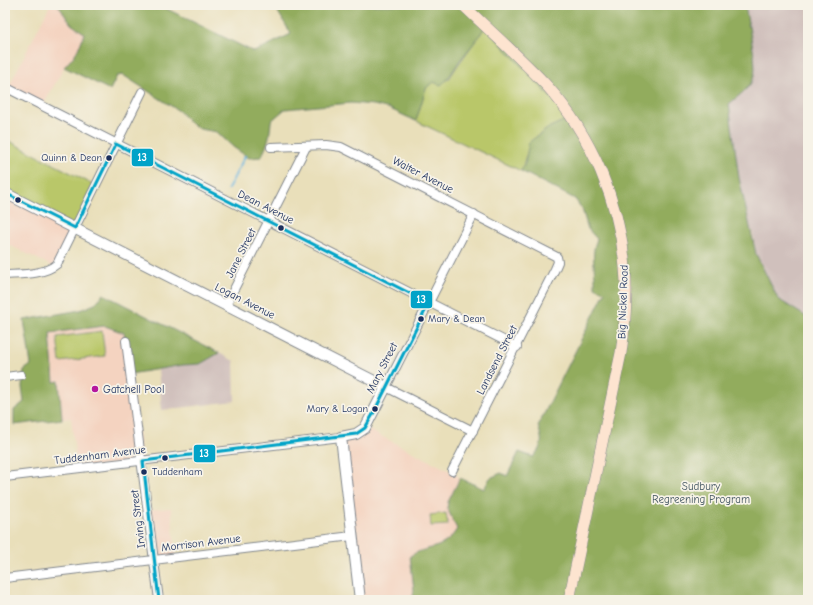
<svg xmlns="http://www.w3.org/2000/svg" width="813" height="605" font-family="'Comic Neue',sans-serif">
<style>
.built{fill:#f4d3c0}
.industrial{fill:#d0c0bc}
.green{fill:#b9c769;stroke:#6a7b64}
.forest{fill:#92ac5d;stroke:#566e5e}
.lines{fill:none;stroke-linecap:round;stroke-linejoin:round}
.stream{stroke:#63b3dd;stroke-width:2}
.minor-casing{stroke:#82878c;stroke-width:10}
.tertiary-casing{stroke:#82878c;stroke-width:12}
.secondary-casing{stroke:#82878c;stroke-width:12}
.minor{stroke:#fff;stroke-width:8}
.tertiary{stroke:#fff;stroke-width:10}
.secondary{stroke:#fde4d0;stroke-width:11}
.bus-1-casing{stroke:#f7f3e8;stroke-width:6}
.bus-1{stroke:#01a3c8;stroke-width:3}
.bus-dot{fill:#1b2f5e;stroke:#f7f3e8;stroke-width:1.5}
.poi-dot{fill:#b5179e;stroke:#f7f3e8;stroke-width:1.5}
.labels{text-anchor:middle;dominant-baseline:central;stroke-width:3.5;stroke-linejoin:round;paint-order:stroke}
.bus-label{font-size:10px;fill:#1b2f5e;stroke:#f7f3e8;text-anchor:end}
.street-label{font-size:11px;fill:#1b2f5e;stroke:#f7f3e8}
.poi-label{font-size:11px;fill:#1b2f5e;stroke:#f7f3e8;text-anchor:start}
.park-label{font-size:11px;fill:#425561;stroke:#f7f3e8}
.line-badge{stroke:#f7f3e8;stroke-width:1.5}
.badge-label{font-size:11px;text-anchor:middle;font-weight:bold;fill:#fff}
</style>
<rect width="100%" height="100%" fill="#f7f3e8"/>
<filter id="ink" filterUnits="userSpaceOnUse"><feTurbulence type="fractalNoise" baseFrequency=".025" numOctaves="2"/><feDisplacementMap in="SourceGraphic" scale="8" xChannelSelector="R" yChannelSelector="G"/><feConvolveMatrix kernelMatrix="1 2 1 2 8 2 1 2 1" color-interpolation-filters="sRGB"/></filter>
<filter id="wash" filterUnits="userSpaceOnUse"><feTurbulence type="fractalNoise" baseFrequency=".012" numOctaves="4" result="noise"/><feDisplacementMap in="SourceGraphic" scale="16" xChannelSelector="R" yChannelSelector="G"/><feGaussianBlur stdDeviation="0.9" result="paint"/><feColorMatrix in="noise" values="0 0 0 0 0 0 0 0 0 0 0 0 0 0 0 0 0 1.4 0 .05"/><feComposite in="paint" operator="in"/></filter>
<g filter="url(#wash)">
<rect width="100%" height="100%" fill="#e9dfba"/>
<g class="built">
<path d="M50 5H58L71 24 84 32 81 45 76 55 64 67 43 106 8 88Z"/>
<path d="M5 192 76 227 54 267 5 243Z"/>
<path d="M105 326 125 333 142 462 77 469 71 418 62 419 59 382H54L50 333Z"/>
<path d="M365 428 452 472 460 478 448 502 447 508 457 529 451 539 441 546 419 551 411 569 414 590 412 600H361L341 438Z"/>
<path d="M171 508 176 557 155 560 148 510Z"/>
</g>
<g class="industrial">
<path d="M745 5H808V318L778 299 756 254 753 235 746 212 739 178 729 104 747 89 755 59Z"/>
<path d="M219 353 234 361 235 401 162 410 158 370 183 365 200 364Z"/>
</g>
<g class="green">
<path d="M485 27 570 118C550 127 536 132 527 153 524 159 524 165 521 171L416 121 426 88 433 82 449 79C460 60 474 45 485 27Z"/>
<path d="M7 140 96 186 76 227 5 192V144Z"/>
<path d="M102 331 105 356 60 362 57 337Z"/>
<path d="M446 513 448 525 431 526 430 515Z"/>
</g>
<g class="forest">
<path d="M58 5H159L254 52 291 34 274 5H745C747 21 758 63 754 76 751 88 738 96 729 104L739 178 756 254 778 299 808 318V600H412L414 590 410 556C430 544 443 552 457 529L447 508 448 502 460 478 484 489 490 478 501 473 507 476 519 452 533 457C543 445 543 442 538 426L605 292 595 287C596 270 590 254 597 239L588 229 582 209 575 199 521 171 525 163 529 142 550 127 570 118 485 27C478 39 469 49 460 60 453 70 450 78 441 85L433 82 426 88 416 121 390 109 374 105 351 103 285 109 271 121C270 135 268 145 261 157L249 158 233 147 217 132 200 129 190 123 179 111 123 75 117 76 110 90 64 67C75 56 80 48 84 33L71 24Z"/>
<path d="M103 294 219 353 200 364 183 365 130 374 124 333 105 326 50 333 54 382 59 381 62 419 14 425V410L24 402 22 387 24 370 31 365 24 320 80 310 95 304Z"/>
</g>
<g class="lines">
<path class="stream" d="M228 189 245 156"/>
</g>
</g>
<g filter="url(#ink)">
<g class="lines">
<defs>
<g id="minor">
<path d="M5 87 517 347"/>
<path d="M271 147 326 145 341 147 557 257 558 262 555 269 452 471"/>
<path d="M5 275C21 274 44 275 57 264L142 92"/>
<path d="M226 305 306 147"/>
<path d="M126 341 159 600"/>
<path d="M5 377 21 375"/>
<path d="M473 431 386 387 474 214"/>
<path d="M5 477 341 437"/>
<path d="M5 578 352 536"/>
</g>
<path id="tertiary" d="M5 193 386 387 365 428 356 434 341 437 360 600"/>
<path id="secondary" d="M463 5C491 32 521 58 548 87 591 135 620 203 625 268 628 296 625 325 621 353L569 600"/>
</defs>
<use href="#minor" class="minor-casing"/>
<use href="#tertiary" class="tertiary-casing"/>
<use href="#secondary" class="secondary-casing"/>
<use href="#minor" class="minor"/>
<use href="#tertiary" class="tertiary"/>
<use href="#secondary" class="secondary"/>
<defs>
<path id="bus-1" d="M5 193 75 228 116 144 429 303 372 416 365 428 356 434 143 461 159 600"/>
</defs>
<use href="#bus-1" class="bus-1-casing"/>
<use href="#bus-1" class="bus-1"/>
</g>
</g>
<g class="bus-dot">
<circle cx="109" cy="158" r="3.5"/>
<circle cx="18" cy="200" r="3.5"/>
<circle cx="281" cy="228" r="3.5"/>
<circle cx="421" cy="319" r="3.5"/>
<circle cx="375" cy="409" r="3.5"/>
<circle cx="165" cy="458" r="3.5"/>
<circle cx="144" cy="472" r="3.5"/>
</g>
<circle class="poi-dot" cx="95" cy="389" r="4"/>
<g class="labels">
<g class="bus-label">
<text x="102" y="158">Quinn &amp; Dean</text>
<text x="428" y="319" text-anchor="start">Mary &amp; Dean</text>
<text x="368" y="409">Mary &amp; Logan</text>
<text x="152" y="472" text-anchor="start">Tuddenham</text>
</g>
<g class="street-label">
<text transform="translate(423 175) rotate(27)">Walter Avenue</text>
<text transform="translate(266 207) rotate(27)">Dean Avenue</text>
<text transform="translate(241 253) rotate(-63)">Jane Street</text>
<text transform="translate(245 301) rotate(27)">Logan Avenue</text>
<text transform="translate(623 302) rotate(-88)">Big Nickel Road</text>
<text transform="translate(497 360) rotate(-63)">Landsend Street</text>
<text transform="translate(382 368) rotate(-63)">Mary Street</text>
<text transform="translate(100 455) rotate(-7)">Tuddenham Avenue</text>
<text transform="translate(138 519) rotate(-97)">Irving Street</text>
<text transform="translate(201 543) rotate(-7)">Morrison Avenue</text>
</g>
<g class="poi-label">
<text x="103" y="389">Gatchell Pool</text>
</g>
<g class="park-label">
<text x="701" y="486">Sudbury<tspan x="701" dy="13">Regreening Program</tspan></text>
</g>
</g>
<g class="line-badge">
<rect x="131" y="148" width="23" height="19" rx="4" fill="#01a3c8"/>
<rect x="410" y="290" width="23" height="19" rx="4" fill="#01a3c8"/>
<rect x="193" y="444" width="23" height="19" rx="4" fill="#01a3c8"/>
</g>
<g class="badge-label">
<text x="142" y="161">13</text>
<text x="421" y="303">13</text>
<text x="204" y="457">13</text>
</g>
<rect width="813" height="605" fill="none" stroke="#f7f3e8" stroke-width="20"/>
</svg>
